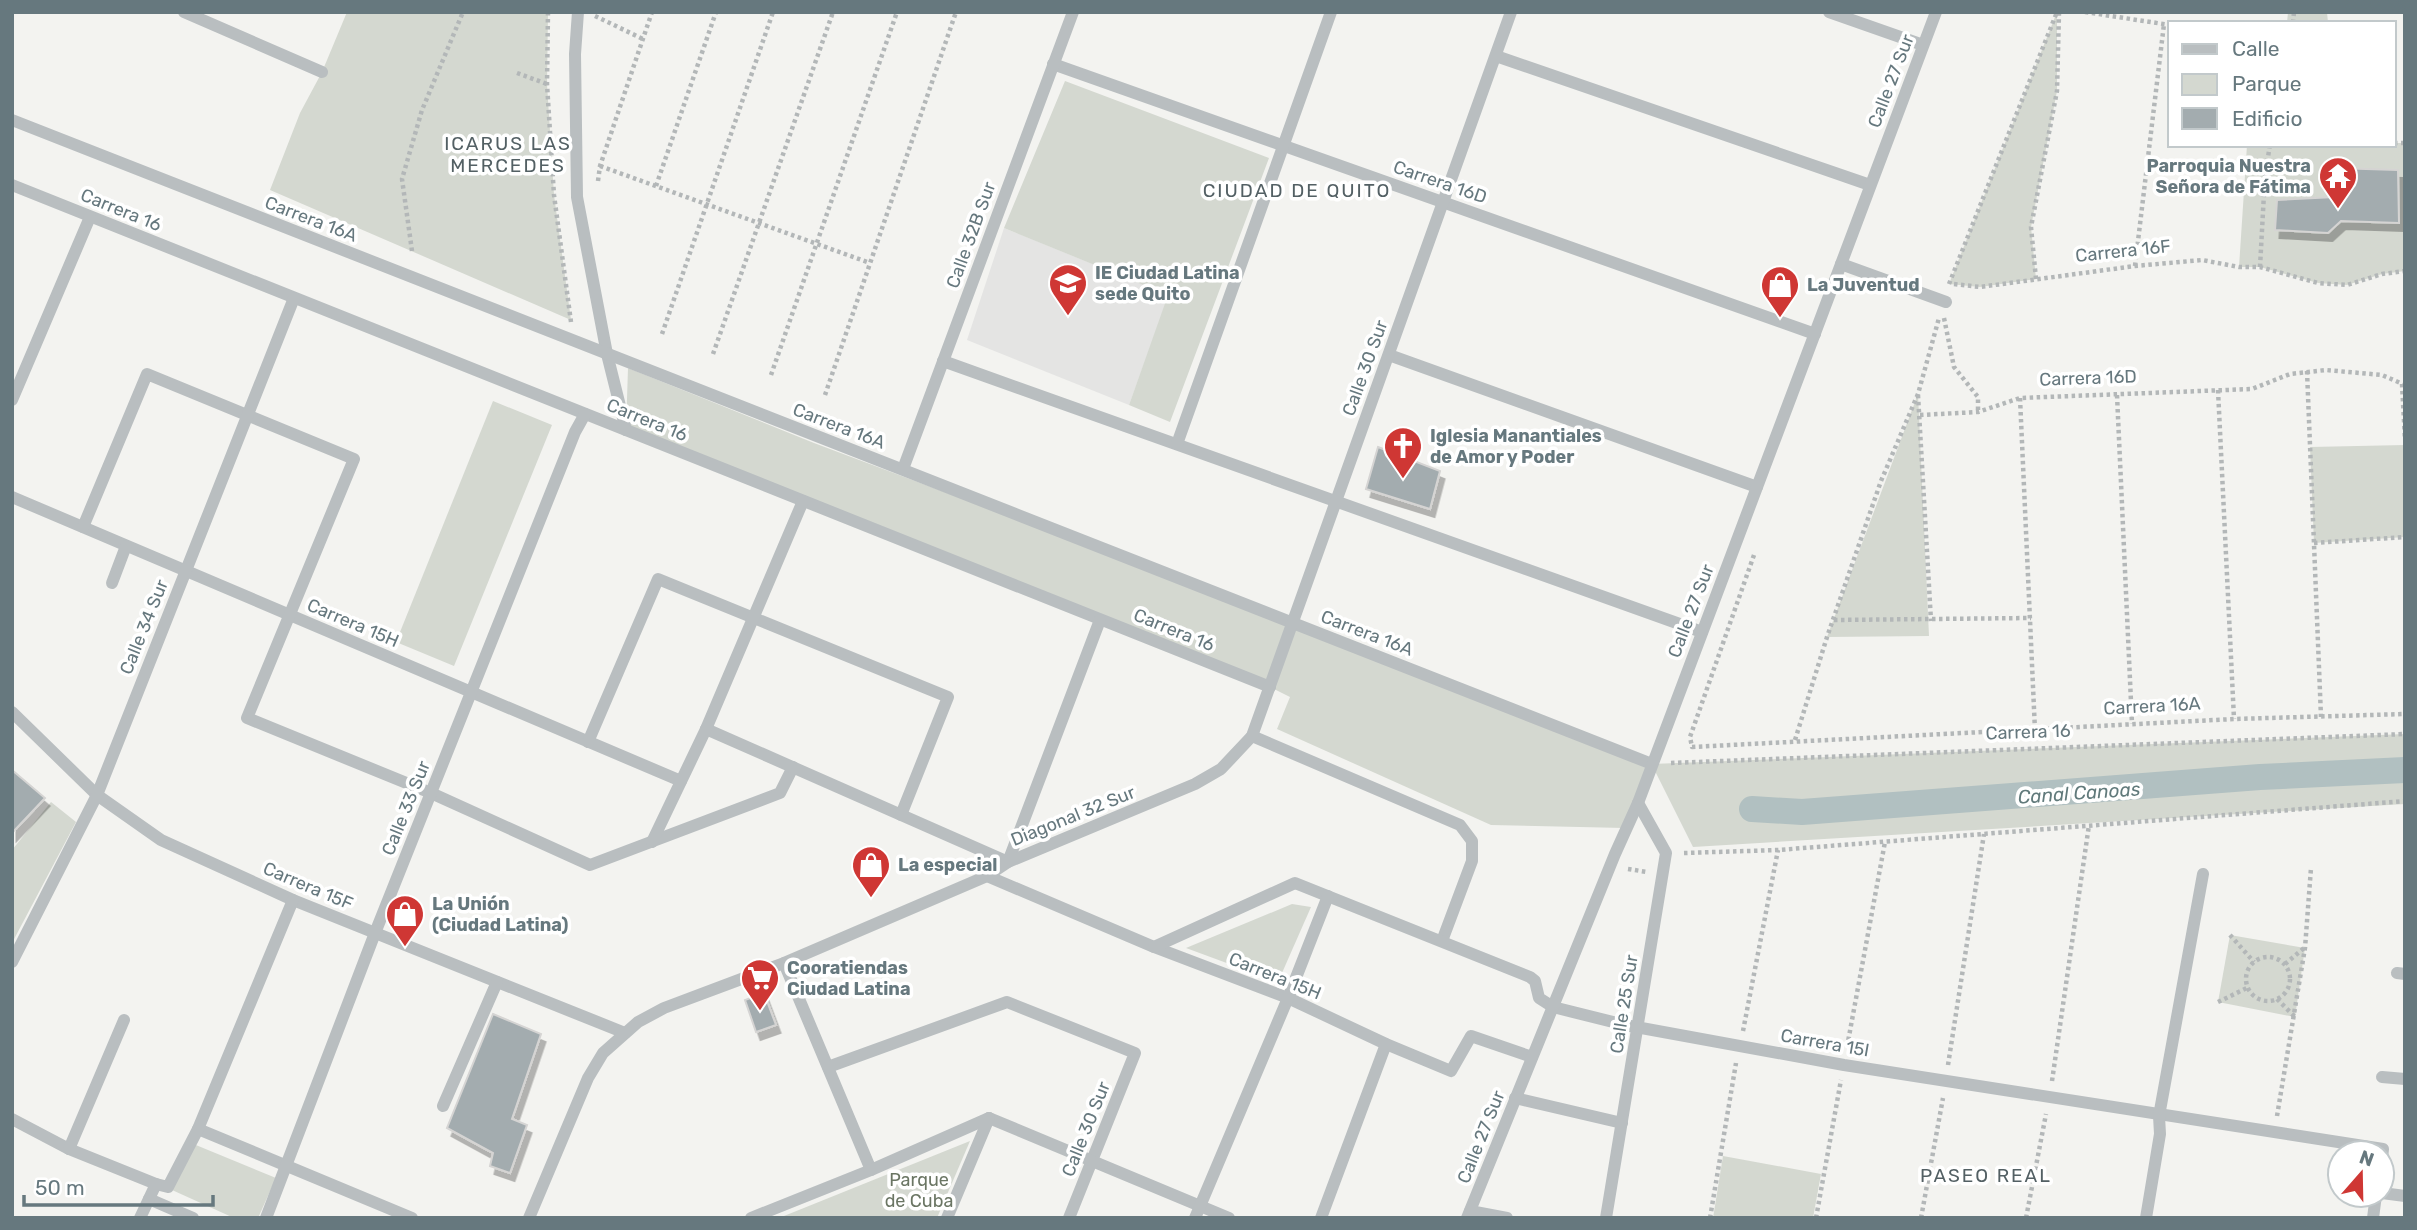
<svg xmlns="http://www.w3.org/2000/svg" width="2417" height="1230" font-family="Rubik,sans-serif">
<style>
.built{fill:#e4e4e3}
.green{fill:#d4d8d0}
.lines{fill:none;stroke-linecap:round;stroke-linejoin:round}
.canal{stroke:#b1c0c1;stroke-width:26}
.building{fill:#a3acaf;stroke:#d5d4d3;stroke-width:2;filter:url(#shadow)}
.path{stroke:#b3b7b8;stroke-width:4.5;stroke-dasharray:3.5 3.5;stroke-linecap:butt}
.minor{stroke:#b9bec0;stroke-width:12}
.labels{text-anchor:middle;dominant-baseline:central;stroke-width:7;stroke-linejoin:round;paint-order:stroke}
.street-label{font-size:18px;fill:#66787e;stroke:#fff}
.poi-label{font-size:18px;font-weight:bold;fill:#66787e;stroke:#fff;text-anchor:start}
.park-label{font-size:18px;fill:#6b7664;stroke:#fff}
.neighbourhood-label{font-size:19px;letter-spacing:2px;fill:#536064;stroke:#fff}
.water-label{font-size:19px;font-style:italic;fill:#617a7b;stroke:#fff}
</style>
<defs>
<filter id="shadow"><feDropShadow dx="4.5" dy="8" stdDeviation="0" flood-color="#0004"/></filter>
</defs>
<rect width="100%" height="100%" fill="#f3f3f0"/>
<path class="built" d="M1004 228 1169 295 1129 405 967 340Z"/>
<g class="green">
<path d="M347 12H548L547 84 554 195 571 320 270 190 300 113 322 72Z"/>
<path d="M2057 12V91L2031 227 2036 279 1980 287 1949 284Z"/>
<path d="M2288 12H2327L2328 23H2287Z"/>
<path d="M1065 81 1269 158 1170 422 1129 405 1168 295 1004 228Z"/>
<path d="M2394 143H2405V271L2382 274 2347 285 2318 283 2260 267H2239L2247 145H2394Z"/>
<path d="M628 368 814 443 1293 623 1652 764 2405 734V804L1693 847 1652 765 1624 828 1491 825 1277 729 1290 697 1270 687 626 430Z"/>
<path d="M1918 394 1929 636 1827 637Z"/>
<path d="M493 401 552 425 454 666 396 642Z"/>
<path d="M2405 445V537L2314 543 2310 447Z"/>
<path d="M51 802 76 822 12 943V850Z"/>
<path d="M1292 904 1311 907 1278 982 1186 948Z"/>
<path d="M2230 935 2305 948 2295 1017 2218 1002Z"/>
<path d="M970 1141 937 1218H779Z"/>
<path d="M191 1143 276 1178 258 1218H234L172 1190Z"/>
<path d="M1723 1156 1821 1174 1813 1218H1713Z"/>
</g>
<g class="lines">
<path class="canal" d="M1752 809 1802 812 2260 777 2405 770"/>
</g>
<g class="building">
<path d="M2334 168 2398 170 2399 223 2341 221 2328 233 2275 230 2277 200 2334 197Z"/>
<path d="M1378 447 1440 471 1430 509 1366 489Z"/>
<path d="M12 770 45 798 12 833Z"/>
<path d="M764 993 776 1025 756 1032 745 1000Z"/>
<path d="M493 1014 541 1034 512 1119 527 1125 510 1173 490 1166 493 1153 447 1128Z"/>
</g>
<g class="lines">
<g class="path">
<path d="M548 12 547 84 554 195 571 322"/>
<path d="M2085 12 2170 25"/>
<path d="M595 16 643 39"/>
<path d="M2293 23 2294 12"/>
<path d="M517 73 547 84"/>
<path d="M2394 143H2405"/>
<path d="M600 166 870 263"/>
<path d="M598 181 600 166 652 12"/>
<path d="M656 186 716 12"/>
<path d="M412 251 402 179 422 110 463 12"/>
<path d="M2135 266 2164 24"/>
<path d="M2260 267 2265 175 2270 145"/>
<path d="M2036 279 2031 227 2057 91 2059 13"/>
<path d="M1949 284 2057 12"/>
<path d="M1954 284 1980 287 2135 266 2202 260 2239 267H2260L2318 283 2347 285 2382 274 2405 271"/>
<path d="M1944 318 1954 367 1978 397V412"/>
<path d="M662 334 773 12"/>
<path d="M713 354 833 12"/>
<path d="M2307 371 2321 717"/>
<path d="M771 375 897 12"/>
<path d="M2402 384 2405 440"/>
<path d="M2218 390 2234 719"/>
<path d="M825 395 956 12"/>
<path d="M1918 395 1931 621"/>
<path d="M2117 395 2132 724"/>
<path d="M2020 398 2035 731"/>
<path d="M1920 415 1978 412 2020 398 2252 389 2290 374 2326 370 2382 375 2405 385"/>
<path d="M2314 543 2405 537"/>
<path d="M1754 555 1690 737 1692 747 2234 719 2405 714"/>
<path d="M1834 620 2031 618"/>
<path d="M1795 740 1827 637 1881 481 1918 394 1939 318"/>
<path d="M1671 763 2405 734"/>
<path d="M1684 853 1778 850 2405 801"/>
<path d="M1628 869 1647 872"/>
<path d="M2230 935 2254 962"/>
<circle cx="2268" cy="979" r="22"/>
<path d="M2285 964 2304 948"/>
<path d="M2277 999 2295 1017"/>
<path d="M2218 1002 2247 988"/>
<path d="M1743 1031 1778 850"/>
<path d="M1847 1047 1885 842"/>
<path d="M1948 1065 1984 834"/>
<path d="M2052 1081 2089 825"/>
<path d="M2277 1116 2305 948 2311 868"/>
<path d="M1710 1218 1736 1063"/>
<path d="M1816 1218 1841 1080"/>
<path d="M1921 1218 1943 1098"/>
<path d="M2026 1218 2046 1114"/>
</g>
<g class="minor">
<path d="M184 12 322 72"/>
<path d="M578 12 575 54 577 197 607 354 626 430"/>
<path d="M1829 12 1923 45"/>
<path d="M1496 56 1870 185"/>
<path d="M1053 64 1815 334"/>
<path d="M12 120 1652 764"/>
<path d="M12 185 1270 687"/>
<path d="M1841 264 1946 302"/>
<path d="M1389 355 1757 487"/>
<path d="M943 361 1702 632"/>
<path d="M12 400 90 217"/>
<path d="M1177 444 1331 12"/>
<path d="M903 469 1073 12"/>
<path d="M12 497 681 781"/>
<path d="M83 527 147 374 354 459 247 718 431 793 590 865 780 793 793 767"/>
<path d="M112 583 126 546"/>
<path d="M12 712 97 795 161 840 293 900 625 1033"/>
<path d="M706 729 1008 862 1100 620"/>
<path d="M1252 736 1460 825 1472 841V861L1442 941"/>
<path d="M588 742 658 579 948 697 901 815"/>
<path d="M652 842 706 729 803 501"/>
<path d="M987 876 1154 947 1288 998 1386 1044 1451 1071 1471 1036 1532 1057"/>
<path d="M1154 947 1295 883 1530 977 1535 981 1539 998 1553 1007 1625 1025 1844 1065 2383 1149 2382 1158"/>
<path d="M12 962 97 795 294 298"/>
<path d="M784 963 871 1170"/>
<path d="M2397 973 2405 974"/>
<path d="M828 1067 1007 1002 1135 1053 1069 1218"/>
<path d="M2382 1077 2405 1079"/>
<path d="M1515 1098 1622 1123"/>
<path d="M443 1106 497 982"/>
<path d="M989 1118 1229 1218"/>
<path d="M12 1119 69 1149 156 1184"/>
<path d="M198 1129 412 1218"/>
<path d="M69 1149 124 1020"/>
<path d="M2382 1193 2405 1196"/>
<path d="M149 1199 193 1218"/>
<path d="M1470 1211 1507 1218"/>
<path d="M140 1218 156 1184 168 1187 198 1129 293 900"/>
<path d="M266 1218 375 933 575 432 585 414"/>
<path d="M529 1218 588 1078 603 1053 638 1022 664 1008 784 963 987 876 1008 862 1195 784 1221 769 1252 736 1511 12"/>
<path d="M751 1218 871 1170 989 1118"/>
<path d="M947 1218 989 1118"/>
<path d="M1195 1218 1288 998 1328 896"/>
<path d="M1321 1218 1386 1044"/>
<path d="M1467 1218 1615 854 1638 803 1936 12"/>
<path d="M1606 1218 1666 853 1638 803"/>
<path d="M2146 1218 2160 1134 2159 1116 2203 874"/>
<path d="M2373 1218 2376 1195"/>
</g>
</g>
<defs>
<symbol id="temple-pin" viewBox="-11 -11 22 30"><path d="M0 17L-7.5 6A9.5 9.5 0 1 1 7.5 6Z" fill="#cf3734" stroke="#fff"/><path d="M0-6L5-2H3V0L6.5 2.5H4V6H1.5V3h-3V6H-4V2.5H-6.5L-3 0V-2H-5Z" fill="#fff"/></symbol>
<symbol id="school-pin" viewBox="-11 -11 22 30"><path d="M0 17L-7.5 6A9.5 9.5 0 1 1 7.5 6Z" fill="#cf3734" stroke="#fff"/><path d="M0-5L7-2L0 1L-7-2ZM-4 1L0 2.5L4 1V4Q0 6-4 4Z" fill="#fff"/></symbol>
<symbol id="shop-pin" viewBox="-11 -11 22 30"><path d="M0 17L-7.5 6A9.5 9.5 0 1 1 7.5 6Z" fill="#cf3734" stroke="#fff"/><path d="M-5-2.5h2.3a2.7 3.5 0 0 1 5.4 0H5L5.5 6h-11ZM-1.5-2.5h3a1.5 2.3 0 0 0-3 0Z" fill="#fff"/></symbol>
<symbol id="church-pin" viewBox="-11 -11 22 30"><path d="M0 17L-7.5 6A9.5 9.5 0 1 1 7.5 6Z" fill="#cf3734" stroke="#fff"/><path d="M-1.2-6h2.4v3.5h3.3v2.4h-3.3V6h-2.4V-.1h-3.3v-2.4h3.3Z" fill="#fff"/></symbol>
<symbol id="supermarket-pin" viewBox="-11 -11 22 30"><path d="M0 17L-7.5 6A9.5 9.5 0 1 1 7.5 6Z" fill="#cf3734" stroke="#fff"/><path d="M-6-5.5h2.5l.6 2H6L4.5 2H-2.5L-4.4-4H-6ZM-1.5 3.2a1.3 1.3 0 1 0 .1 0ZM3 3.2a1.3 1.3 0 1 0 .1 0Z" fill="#fff"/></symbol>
</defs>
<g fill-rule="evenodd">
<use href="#temple-pin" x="2316" y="154" width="44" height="60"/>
<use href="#school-pin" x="1046" y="261" width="44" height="60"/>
<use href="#shop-pin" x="1758" y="263" width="44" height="60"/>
<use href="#church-pin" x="1381" y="424" width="44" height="60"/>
<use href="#shop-pin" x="849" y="843" width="44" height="60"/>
<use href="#shop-pin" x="383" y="892" width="44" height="60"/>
<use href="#supermarket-pin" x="738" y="956" width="44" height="60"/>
</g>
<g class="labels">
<g class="street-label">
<text transform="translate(1891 81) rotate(-69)">Calle 27 Sur</text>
<text transform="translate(1440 182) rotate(19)">Carrera 16D</text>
<text transform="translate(121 210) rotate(22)">Carrera 16</text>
<text transform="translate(311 219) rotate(21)">Carrera 16A</text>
<text transform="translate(971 235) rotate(-70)">Calle 32B Sur</text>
<text transform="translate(2123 251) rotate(-6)">Carrera 16F</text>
<text transform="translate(1365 368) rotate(-70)">Calle 30 Sur</text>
<text transform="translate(2088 378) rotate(-2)">Carrera 16D</text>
<text transform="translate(647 420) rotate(22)">Carrera 16</text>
<text transform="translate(839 426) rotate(21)">Carrera 16A</text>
<text transform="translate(1691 611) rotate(-69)">Calle 27 Sur</text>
<text transform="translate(353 623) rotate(23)">Carrera 15H</text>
<text transform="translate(144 627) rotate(-68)">Calle 34 Sur</text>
<text transform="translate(1174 630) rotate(22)">Carrera 16</text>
<text transform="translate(1367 633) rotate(21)">Carrera 16A</text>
<text transform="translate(2152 706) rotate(-3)">Carrera 16A</text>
<text transform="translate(2028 732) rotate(-2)">Carrera 16</text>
<text transform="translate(406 808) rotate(-68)">Calle 33 Sur</text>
<text transform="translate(1073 816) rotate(-22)">Diagonal 32 Sur</text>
<text transform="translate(308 886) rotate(23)">Carrera 15F</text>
<text transform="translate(1275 976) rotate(22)">Carrera 15H</text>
<text transform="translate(1624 1004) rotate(-81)">Calle 25 Sur</text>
<text transform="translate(1825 1043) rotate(10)">Carrera 15I</text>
<text transform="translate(1086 1129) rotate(-68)">Calle 30 Sur</text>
<text transform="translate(1481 1137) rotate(-68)">Calle 27 Sur</text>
</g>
<g class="poi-label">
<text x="2311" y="166" text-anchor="end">Parroquia Nuestra<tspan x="2311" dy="21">Señora de Fátima</tspan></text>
<text x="1095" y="273">IE Ciudad Latina<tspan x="1095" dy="21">sede Quito</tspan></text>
<text x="1807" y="285">La Juventud</text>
<text x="1430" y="436">Iglesia Manantiales<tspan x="1430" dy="21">de Amor y Poder</tspan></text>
<text x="898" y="865">La especial</text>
<text x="432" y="904">La Unión<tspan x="432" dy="21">(Ciudad Latina)</tspan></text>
<text x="787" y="968">Cooratiendas<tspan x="787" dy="21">Ciudad Latina</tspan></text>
</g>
<g class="park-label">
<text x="919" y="1180">Parque<tspan x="919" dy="21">de Cuba</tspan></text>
</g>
<g class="neighbourhood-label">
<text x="508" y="143">ICARUS LAS<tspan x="508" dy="22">MERCEDES</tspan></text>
<text x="1297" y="190">CIUDAD DE QUITO</text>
<text x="1986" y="1175">PASEO REAL</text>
</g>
<g class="water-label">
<text transform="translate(2079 793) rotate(-4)">Canal Canoas</text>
</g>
</g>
<rect width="2417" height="1230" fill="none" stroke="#66787e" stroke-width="28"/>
<rect x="2168" y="21" width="228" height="126" fill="#ffffff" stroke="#c2c9cb" stroke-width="2"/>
<rect x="2182" y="44" width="35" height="10" fill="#b9bec0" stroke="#c2c9cb" stroke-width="2"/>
<text x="2232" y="56" font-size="21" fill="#66787e">Calle</text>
<rect x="2182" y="74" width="35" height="21" fill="#d4d8d0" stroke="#c2c9cb" stroke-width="2"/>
<text x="2232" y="91" font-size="21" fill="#66787e">Parque</text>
<rect x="2182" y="108" width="35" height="21" fill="#a3acaf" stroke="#c2c9cb" stroke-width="2"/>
<text x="2232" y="126" font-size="21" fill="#66787e">Edificio</text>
<g transform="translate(2361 1174) rotate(20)"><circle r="33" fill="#ffffff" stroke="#c2c9cb" stroke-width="2"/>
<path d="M0-5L12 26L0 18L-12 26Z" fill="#cf3734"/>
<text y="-10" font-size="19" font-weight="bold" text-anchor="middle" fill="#66787e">N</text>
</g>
<path d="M24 1195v10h189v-10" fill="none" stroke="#66787e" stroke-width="3.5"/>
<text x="35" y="1195" font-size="21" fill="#66787e" stroke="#ffffff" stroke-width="5" paint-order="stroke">50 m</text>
</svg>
